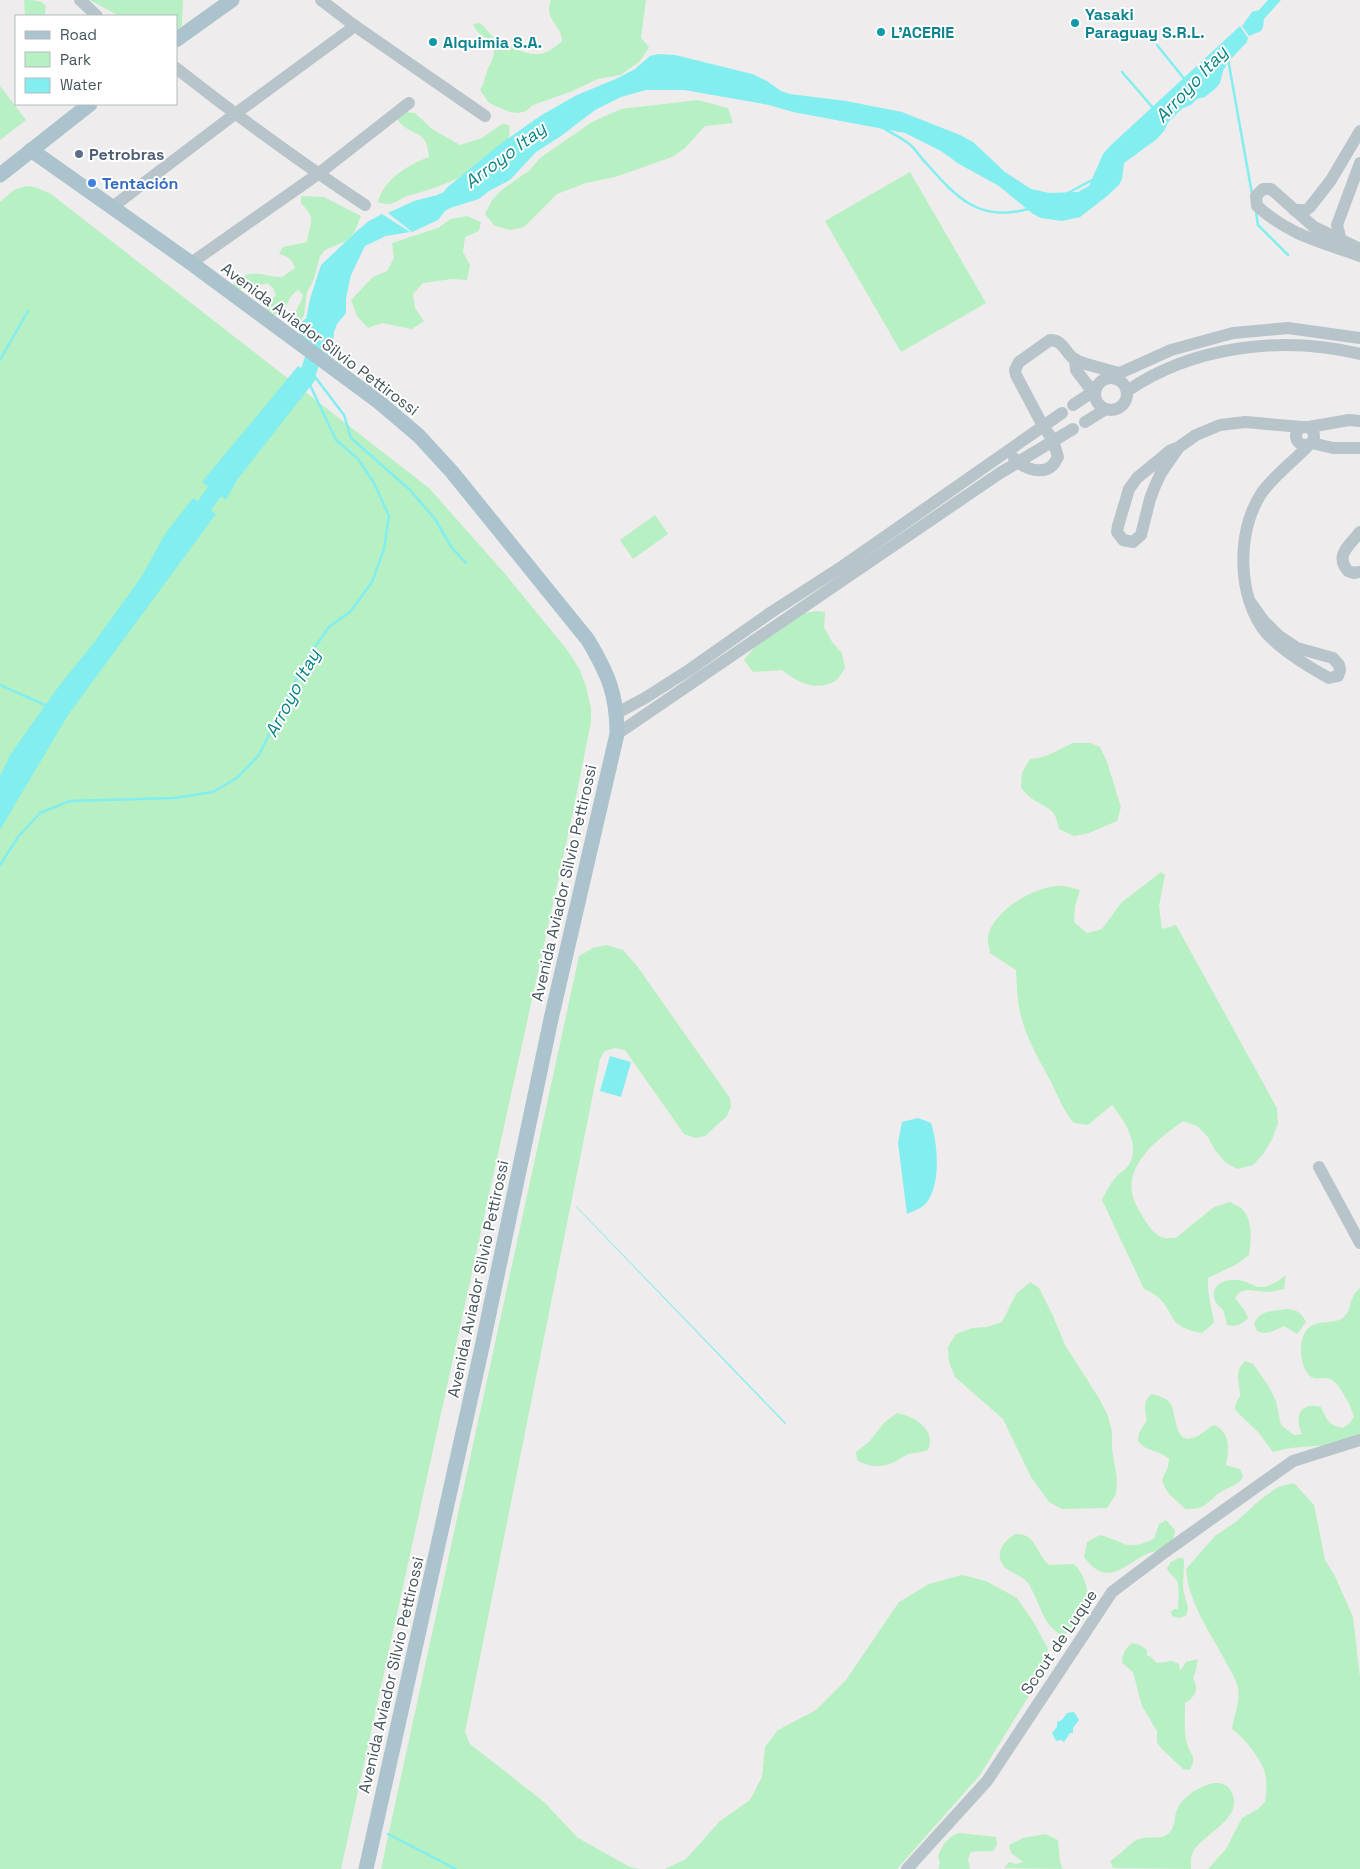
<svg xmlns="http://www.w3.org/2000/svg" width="1360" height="1869" font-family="'Space Grotesk',sans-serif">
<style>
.green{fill:#b7f0c2}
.water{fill:#82eeef}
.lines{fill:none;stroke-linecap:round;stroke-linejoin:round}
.stream{stroke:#82eeef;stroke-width:2.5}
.river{stroke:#82eeef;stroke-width:16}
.minor{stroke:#b7c5cb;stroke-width:12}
.major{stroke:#aac3cd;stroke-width:15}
.culture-dot{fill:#0f9aa8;stroke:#fff;stroke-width:2}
.service-dot{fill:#5c6f8a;stroke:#fff;stroke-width:2}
.shop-dot{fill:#3f7fe0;stroke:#fff;stroke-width:2}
.labels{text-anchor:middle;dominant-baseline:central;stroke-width:4;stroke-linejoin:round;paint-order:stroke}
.culture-label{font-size:16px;font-weight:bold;fill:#0d838f;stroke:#fff;text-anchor:start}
.service-label{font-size:16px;font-weight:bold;fill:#4e5e75;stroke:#fff;text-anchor:start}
.shop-label{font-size:16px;font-weight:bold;fill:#366cbe;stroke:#fff;text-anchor:start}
.street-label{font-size:16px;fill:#44545b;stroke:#fff}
.water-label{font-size:18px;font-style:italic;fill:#098385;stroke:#fff}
</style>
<rect width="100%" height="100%" fill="#efeced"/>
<g class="green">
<path d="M24 0C33 0 41 0 46 6L45 16H25Z"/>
<path d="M90 0H183L182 25 176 32V16H119Z"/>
<path d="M551 0H646L641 38 649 47 640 61 621 75 598 79 570 92 533 105 526 111 518 113 510 112 489 103 480 90C484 84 484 80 486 75 489 62 500 54 489 41 482 33 477 35 473 24L480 23C485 27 487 31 491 35 495 39 503 42 508 45 530 56 542 60 562 41 562 24 543 20 551 0Z"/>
<path d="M0 86 26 120 0 140Z"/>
<path d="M698 100 728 108 733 123 705 126 685 148 672 157 615 177 586 183 557 194 524 227 510 230 495 226 485 214 492 200 503 189 530 170 540 158 592 122 621 109Z"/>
<path d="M406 112 415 113 432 129 460 145 482 138 502 124 509 125C510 131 510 138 507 144 492 168 436 189 410 195 396 199 395 208 378 202 384 179 408 165 429 157 426 127 415 139 398 121L399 114Z"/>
<path d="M910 172 986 303 901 352 825 221Z"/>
<path d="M26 186 35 187 51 194 429 488 506 575 568 651 580 670 586 687 591 708V722L572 817 341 1869H0V202L14 190Z"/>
<path d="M301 196 324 197 361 216 354 233 346 241 325 250 320 256 314 279 307 292 304 315 297 327 291 322C293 312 301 306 303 295L298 290C287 297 288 306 281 315L266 314 265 307 276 295 273 288 267 283C254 286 245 294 232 286 252 265 259 277 282 277L295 268C292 259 288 256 279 254L283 247 307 242C310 221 317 220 301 203Z"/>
<path d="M467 216 481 222 479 231 465 237 463 252 470 265 467 280 452 279 423 283 413 294 415 308 424 321 412 329 382 323 368 328 357 316 351 300 373 277 387 271 394 258 392 243 438 228 451 219Z"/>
<path d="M655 515 668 534 633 559 620 540Z"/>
<path d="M817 611 825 612 824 627 832 642 842 653 845 668C842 672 839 679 835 681 816 692 797 682 782 670L753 672 744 660 755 647 800 614Z"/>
<path d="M1073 743H1090L1100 747 1107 762 1121 807 1117 821 1089 833 1074 836 1059 829C1055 808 1050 810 1034 800 1029 797 1025 792 1021 788L1022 773 1030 759C1049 758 1056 750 1073 743Z"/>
<path d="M1161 872 1165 875 1159 906 1162 929 1176 925 1277 1108 1278 1124 1272 1139 1264 1153 1253 1165 1237 1169 1225 1162 1215 1150 1208 1137 1197 1126 1183 1121C1161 1137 1127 1161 1132 1193 1133 1201 1139 1210 1143 1217 1147 1224 1154 1234 1161 1237 1165 1239 1172 1238 1176 1238L1214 1207 1230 1202C1234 1204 1241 1207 1244 1211 1253 1223 1251 1241 1249 1255L1237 1264 1208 1278C1207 1294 1212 1307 1214 1323L1202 1333C1166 1326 1178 1317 1158 1297 1155 1294 1149 1291 1144 1289L1102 1200C1107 1190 1111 1182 1119 1174 1123 1171 1128 1167 1130 1163 1140 1144 1124 1120 1112 1105L1088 1125 1074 1123C1064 1112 1060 1100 1053 1086 1041 1062 1026 1040 1020 1012 1017 999 1017 984 1016 970L990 953C990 948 987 942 988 937 992 910 1039 883 1065 886 1069 887 1075 889 1080 890L1075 906 1074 922 1087 933 1102 929 1121 903Z"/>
<path d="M607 945 623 950 637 966 730 1098 731 1107 727 1116 705 1136 695 1138 684 1134 625 1050 615 1048 605 1051 600 1059 465 1732 470 1744 544 1802 578 1838 630 1867 640 1869H381L579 956 593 948Z"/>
<path d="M1286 1275 1284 1289 1269 1292 1247 1290 1240 1292 1235 1298 1245 1311 1248 1318C1241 1325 1237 1327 1227 1325 1226 1321 1225 1314 1223 1310 1219 1305 1215 1304 1214 1297 1212 1281 1231 1278 1243 1281 1248 1282 1253 1286 1258 1287 1268 1288 1279 1281 1286 1275Z"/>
<path d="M1030 1282 1039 1288 1053 1316 1065 1345 1100 1400 1108 1416 1112 1432V1449L1117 1479 1116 1494 1107 1508 1062 1509 1049 1502 1031 1477 1003 1419 955 1377 949 1362 948 1347 956 1334 972 1328 987 1327 1002 1322 1016 1294Z"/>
<path d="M1360 1288V1434L1329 1445 1290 1448 1273 1452 1258 1432 1235 1410 1236 1403 1240 1396C1240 1380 1233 1374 1245 1361L1253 1364 1268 1385 1276 1401 1281 1425 1294 1435 1302 1434C1294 1417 1300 1401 1321 1407 1326 1419 1329 1426 1343 1428L1349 1424 1354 1417C1352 1408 1340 1383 1330 1379 1323 1376 1315 1382 1309 1375 1298 1363 1298 1334 1311 1326 1321 1320 1332 1324 1341 1319 1353 1313 1347 1298 1360 1288Z"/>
<path d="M1285 1309C1296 1309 1301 1312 1306 1322L1297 1334 1284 1326C1274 1330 1268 1336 1257 1331L1254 1324C1260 1309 1272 1312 1285 1309Z"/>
<path d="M1152 1394C1158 1396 1165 1397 1170 1403 1177 1412 1173 1444 1193 1438 1201 1436 1207 1428 1214 1425 1231 1433 1229 1449 1226 1465L1240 1469 1243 1477C1238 1485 1232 1486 1224 1490 1208 1499 1207 1511 1185 1509 1175 1497 1168 1498 1162 1480L1168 1467 1169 1459C1159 1449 1147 1453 1138 1441L1139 1433 1147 1420C1145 1409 1142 1402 1152 1394Z"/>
<path d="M897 1413C915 1416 937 1431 928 1450 921 1453 915 1452 909 1454 905 1455 902 1458 898 1460 884 1468 870 1468 857 1460L856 1452 869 1442 884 1423Z"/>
<path d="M1294 1483 1314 1505 1325 1560 1335 1576 1353 1617 1360 1677V1869H1208L1226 1849 1242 1818 1258 1809 1265 1802C1266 1794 1267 1786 1266 1778 1265 1763 1244 1737 1232 1729 1234 1714 1242 1699 1237 1684 1235 1678 1231 1672 1228 1666 1212 1634 1189 1606 1186 1569L1215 1536 1237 1521 1260 1500 1278 1487Z"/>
<path d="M1166 1520 1175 1530C1172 1554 1157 1547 1141 1557 1119 1570 1105 1585 1084 1557L1087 1542 1100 1535C1127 1542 1124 1552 1154 1539L1159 1524Z"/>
<path d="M1016 1534C1036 1533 1036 1554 1049 1565L1074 1564C1095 1584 1094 1630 1061 1635 1041 1623 1040 1601 1028 1583 1021 1574 1008 1573 1003 1565 994 1553 1005 1539 1016 1534Z"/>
<path d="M1178 1558H1183L1184 1562 1183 1589 1188 1608 1186 1616 1179 1618 1172 1616 1171 1612 1174 1609H1178C1178 1602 1180 1587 1177 1581 1174 1576 1169 1574 1167 1568L1171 1562Z"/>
<path d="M962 1575 986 1581 1017 1598 1034 1623 1048 1649 1045 1670 980 1775 897 1869H665L686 1859 720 1821 750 1800 762 1777 765 1747 778 1730 816 1710 846 1680 899 1602 929 1584Z"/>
<path d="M1132 1643 1140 1645 1147 1650V1656H1150L1157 1663 1172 1661 1179 1664 1180 1671 1186 1662 1198 1659 1196 1670 1193 1678C1199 1688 1196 1697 1185 1703 1185 1714 1184 1734 1187 1744 1191 1756 1197 1756 1190 1770L1183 1769 1161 1748 1157 1742V1731L1142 1706 1133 1672 1122 1663C1122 1654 1125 1649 1132 1643Z"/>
<path d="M1214 1783C1222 1783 1227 1784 1231 1791 1245 1817 1207 1832 1194 1850 1190 1856 1191 1862 1191 1869L1113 1868 1110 1861C1121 1855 1130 1841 1142 1838 1150 1836 1161 1840 1168 1834 1174 1829 1174 1824 1175 1817 1178 1798 1198 1787 1214 1783Z"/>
<path d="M959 1833 996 1837 997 1845 993 1851C985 1852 978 1850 970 1853L968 1860 970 1869H938L940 1863 938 1856C943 1845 947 1837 959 1833Z"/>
<path d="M1046 1834 1058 1840 1060 1862 1063 1869 1004 1868 1009 1862 1016 1864 1023 1862 1011 1853 1009 1845 1023 1838Z"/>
</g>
<g class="water">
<path d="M1268 0H1281L1264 19 1263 27 1261 31 1249 36 1242 26 1252 12 1259 10Z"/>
<path d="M1240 26 1248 38 1247 42 1228 62 1223 71 1220 83 1216 88 1205 97 1197 99 1191 105 1183 108 1169 121 1164 131 1157 139 1124 163 1122 179 1119 185 1106 197 1080 217 1062 221 1041 218 1033 214 999 186 959 164 941 151 905 133 793 112 769 105 684 90H646L621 97 595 110 561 136 536 152 510 180 489 191 479 199 450 208 445 211 438 220 412 232 388 213 414 201 437 195 486 173 513 154 540 116 577 95 618 78 635 69 650 56 658 54 675 55 752 74 767 81 781 91 790 94 846 101 902 112 960 135 973 142 1005 172 1031 189 1049 193 1078 192 1089 186 1103 154 1110 146Z"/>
<path d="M382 214 410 232 386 236 365 246 351 275 346 298V313L337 324 334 332 332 358 303 335 310 299 321 265 358 230 369 221Z"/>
<path d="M298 366 317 378 237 480 226 500 202 482Z"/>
<path d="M193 498 216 514 68 715 0 830V776L10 755 59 686 96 640 142 576 165 534Z"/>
<path d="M610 1056 631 1062 621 1097 600 1091Z"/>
<path d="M918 1118 931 1123C938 1144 941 1184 927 1202 923 1208 913 1211 907 1214L898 1143 902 1122Z"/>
<path d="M576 1206 786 1423 785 1424 576 1207Z"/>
<path d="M1074 1712 1079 1720 1073 1728V1733H1070L1064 1742 1061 1740 1056 1741 1052 1733 1057 1727V1722L1062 1720 1067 1713Z"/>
</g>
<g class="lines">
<g class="stream">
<path d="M1157 45 1186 81"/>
<path d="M1228 59 1252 194"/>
<path d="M1122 72 1154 109"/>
<path d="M881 127C890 132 900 137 908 143 915 148 920 157 926 163 956 197 979 223 1028 209"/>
<path d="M1066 194 1094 179"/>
<path d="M1256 212 1258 225 1288 255"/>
<path d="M0 360 28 311"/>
<path d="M309 369 344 415 351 438 410 490 435 519 452 548 466 563"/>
<path d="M0 685 47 706"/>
<path d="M0 865 18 837 40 813 70 801 174 798 213 792 238 777 259 755 295 681 314 648 329 627 351 611 372 582 384 549 389 516 374 483 358 459 336 440 310 385"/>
<path d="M388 1834 456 1869"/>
</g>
<g class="river">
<path d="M452 194 503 152 541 125"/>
<path d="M296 389 307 376 317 346 308 333 309 326"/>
<path d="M192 523 227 474"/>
</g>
<g class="minor">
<path d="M80 0 97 16"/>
<path d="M321 0 355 26 485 116"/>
<path d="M176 68C237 116 300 162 365 205"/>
<path d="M111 208 235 114 355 26"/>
<path d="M1294 210H1306L1310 207 1331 180 1360 131"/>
<path d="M1341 241 1337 225 1360 163"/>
<path d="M1360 249 1314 227 1271 189H1263L1256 196 1257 206C1291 236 1319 241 1360 256"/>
<path d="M191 263 318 174 409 103"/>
<path d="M1075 359 1076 370 1089 387H1096"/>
<path d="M1111 377 1171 350 1233 333 1288 328 1360 338"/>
<circle cx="1111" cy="394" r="16"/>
<path d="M1127 391C1193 346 1282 335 1360 354"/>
<path d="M1073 405 1094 391"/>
<path d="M1085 422 1106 409"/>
<circle cx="1305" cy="436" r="9"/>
<path d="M1309 427 1349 420 1360 421"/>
<path d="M1312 443 1333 448H1360"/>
<path d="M1179 447 1161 473 1155 486 1150 499 1141 535 1133 542 1123 540 1117 532 1118 526 1129 489 1137 478 1171 450 1179 447 1196 435 1220 425 1245 422 1302 427"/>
<path d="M1014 458C1021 467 1036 473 1047 469 1053 467 1055 462 1058 457L1053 440 1043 426 1016 375 1015 370 1019 362 1050 340C1063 340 1065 352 1074 359 1081 364 1109 370 1119 373"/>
<path d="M1360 532C1350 545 1334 555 1348 571L1354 573 1360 572"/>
<path d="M1251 603 1263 620 1279 636 1297 648 1333 658 1339 665 1340 670 1338 676 1329 678C1307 666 1284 652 1267 634 1237 599 1236 532 1261 494 1274 475 1294 461 1309 445"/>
<path d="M617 713 645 698 689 670 770 613 843 566 1062 413"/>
<path d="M617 734 1000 473 1073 429"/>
<path d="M1319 1167 1360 1243"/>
<path d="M907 1869 987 1781 1112 1592 1165 1552 1293 1461 1360 1440"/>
</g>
<g class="major">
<path d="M176 40 232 0"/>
<path d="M31 150 191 263 379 402 419 436 452 472 588 640C608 674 617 694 617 734L551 1019 482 1347 366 1869"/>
<path d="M0 175 90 104"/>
</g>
</g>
<g class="culture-dot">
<circle cx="1075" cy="23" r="5"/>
<circle cx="881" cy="32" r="5"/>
<circle cx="433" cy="42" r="5"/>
</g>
<circle class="service-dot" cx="79" cy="154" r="5"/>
<circle class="shop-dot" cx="92" cy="183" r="5"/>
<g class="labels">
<g class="culture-label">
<text x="1085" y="14">Yasaki<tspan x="1085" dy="18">Paraguay S.R.L.</tspan></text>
<text x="891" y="32">L'ACERIE</text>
<text x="443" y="42">Alquimia S.A.</text>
</g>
<g class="service-label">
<text x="89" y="154">Petrobras</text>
</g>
<g class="shop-label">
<text x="102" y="183">Tentación</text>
</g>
<g class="street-label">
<text transform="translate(320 339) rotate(37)">Avenida Aviador Silvio Pettirossi</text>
<text transform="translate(564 883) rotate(-77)">Avenida Aviador Silvio Pettirossi</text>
<text transform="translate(478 1279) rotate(-78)">Avenida Aviador Silvio Pettirossi</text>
<text transform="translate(1059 1642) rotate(-56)">Scout de Luque</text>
<text transform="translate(391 1675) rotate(-77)">Avenida Aviador Silvio Pettirossi</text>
</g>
<g class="water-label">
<text transform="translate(1191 84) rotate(-47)">Arroyo Itay</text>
<text transform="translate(505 155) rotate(-37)">Arroyo Itay</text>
<text transform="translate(292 693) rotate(-62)">Arroyo Itay</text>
</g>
</g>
<rect x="15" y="15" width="162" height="90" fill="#ffffff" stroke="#b4bbbd"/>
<rect x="25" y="31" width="25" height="8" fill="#aac3cd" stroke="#b4bbbd"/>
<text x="60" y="40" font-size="15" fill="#44545b">Road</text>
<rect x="25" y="52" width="25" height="15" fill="#b7f0c2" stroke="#b4bbbd"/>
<text x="60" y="65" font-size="15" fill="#44545b">Park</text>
<rect x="25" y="78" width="25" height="15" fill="#82eeef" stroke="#b4bbbd"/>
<text x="60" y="90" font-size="15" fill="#44545b">Water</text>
</svg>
